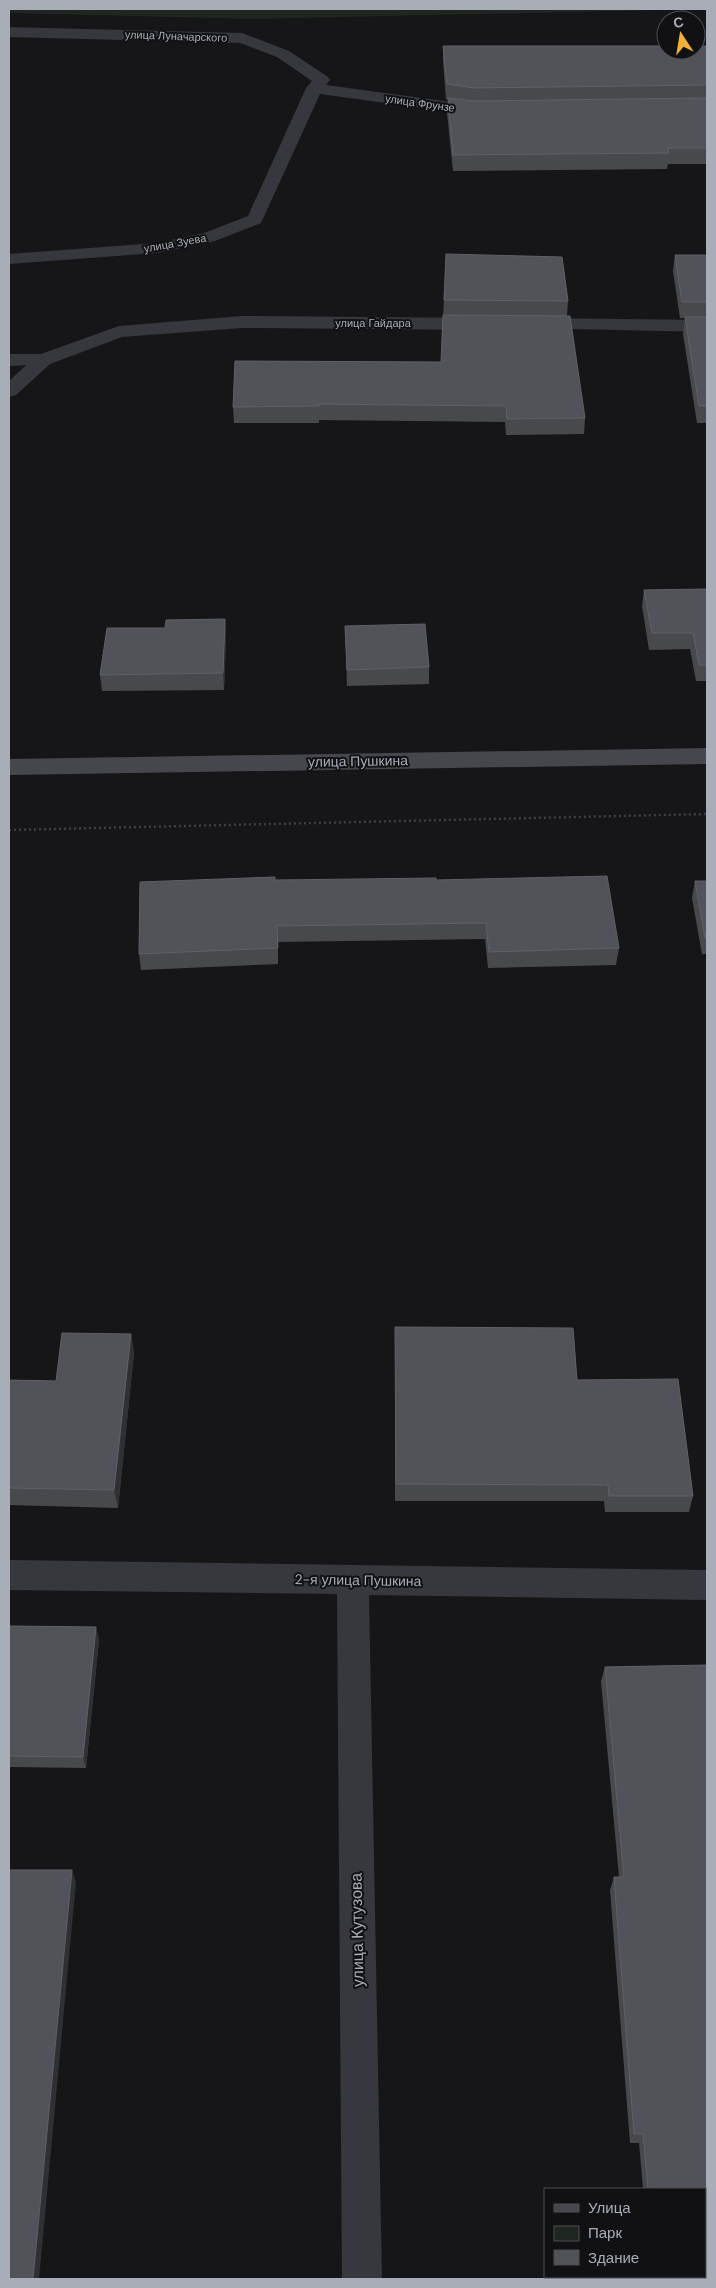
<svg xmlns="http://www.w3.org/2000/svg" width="716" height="2288" font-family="'DM Sans',sans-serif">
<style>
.green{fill:#1e261f}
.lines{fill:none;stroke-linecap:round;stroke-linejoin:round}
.path{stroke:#3d3f44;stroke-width:2.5;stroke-dasharray:2 3;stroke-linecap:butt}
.lane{fill:#37383d;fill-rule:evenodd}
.street{fill:#37383d;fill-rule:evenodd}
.secondary{fill:#45474d;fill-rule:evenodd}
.wall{fill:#47494d}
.shaded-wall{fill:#2f3033}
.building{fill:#525359;stroke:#5f6168}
.labels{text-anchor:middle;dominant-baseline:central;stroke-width:4;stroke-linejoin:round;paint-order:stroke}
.far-street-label{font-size:11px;fill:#a8adb8;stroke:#111113}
.street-label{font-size:14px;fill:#a8adb8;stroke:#111113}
.near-street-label{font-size:16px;fill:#a8adb8;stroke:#111113}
</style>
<rect width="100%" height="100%" fill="#161618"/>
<path class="green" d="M9 9H707L253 19 9 13Z"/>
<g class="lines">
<path class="path" d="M9 830 707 814"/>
<path class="lane" d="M43 354 50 356 53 360 50 364 16 395 9 397V381L36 356Z"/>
<g class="street">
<path d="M9 27 242 33 289 51 328 77 330 80 326 85 473 105 492 106 494 110 492 114 473 115 320 94 261 223 215 241 157 253 9 264V254L157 243 204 233 248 216 306 88 312 81 277 57 240 43 9 37Z"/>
<path d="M242 316 481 318 488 320 490 324 488 328 481 330 242 328 122 337 50 364 9 366V354H41L119 326Z"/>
<path d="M534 318 707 320V332L527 328 525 324 527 320Z"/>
<path d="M9 1560 707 1570V1600L369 1595 382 2279H342L337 1594 9 1590Z"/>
</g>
<path class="secondary" d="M707 748V764L9 775V759Z"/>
</g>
<g class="wall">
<path d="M443 46H707V164H668L667 169 453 171 447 113 448 100 446 99 443 61Z"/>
<path d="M446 254 568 301 567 316 585 418 584 434 506 435 505 422 319 420V423H234L233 407 441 362Z"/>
<path d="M675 255H707V423H697L683 334 685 318H680L673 271Z"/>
<path d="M707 589V681H696L690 649 649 650 642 606 644 590Z"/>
<path d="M225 619 226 636 224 690 102 691 100 675 165 628Z"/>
<path d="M345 626 429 667V684L347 686Z"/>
<path d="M275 880H436L619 948 616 965 488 968 485 939 278 942V964L141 970 139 954Z"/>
<path d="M695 881H707V954H702L692 898Z"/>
<path d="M395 1327 577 1380 693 1496 689 1512H605L604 1501H395Z"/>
<path d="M131 1334 134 1353 118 1508 9 1505V1380L56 1381Z"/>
<path d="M9 1626 96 1627 99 1640 86 1768 9 1767Z"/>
<path d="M707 1665V2279H650V2277H705V2189H643L639 2143H630L610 1890 614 1877H619L601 1681 605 1667Z"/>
</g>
<g class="shaded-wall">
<path d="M225 619 226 636 224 690 223 673Z"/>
<path d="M131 1334 134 1353 118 1508 114 1490Z"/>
<path d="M96 1627 99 1640 86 1768 83 1757Z"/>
<path d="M72 1870 76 1882 39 2279H33Z"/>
</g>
<g class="building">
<path d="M443 46H666V50H696V46H707V85L474 88 447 84Z"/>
<path d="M448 98 474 101 707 98V148H668L669 153 453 155Z"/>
<path d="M446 254 562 257 568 301 444 300Z"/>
<path d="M675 255H707V302H682Z"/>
<path d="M443 315 570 316 585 418 507 419 506 406 319 404V406L233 407 235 361 441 362Z"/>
<path d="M685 317H707V406H699Z"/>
<path d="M707 589V665H699L693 633H652L644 590Z"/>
<path d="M225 619 223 673 100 675 107 628H165L166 620Z"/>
<path d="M425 624 429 667 347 670 345 626Z"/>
<path d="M607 876 619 948 489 952 486 923 277 926 278 948 139 954 140 882 275 877V880L436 878V880Z"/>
<path d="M695 881H707V938H705Z"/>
<path d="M395 1327 573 1328 577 1380 678 1379 693 1496H609L608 1485 396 1484Z"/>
<path d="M62 1333 131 1334 114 1490 9 1488V1380L56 1381Z"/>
<path d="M9 1626 96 1627 83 1757 9 1756Z"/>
<path d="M707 1665V2279H655V2277H705V2189H648L643 2134H634L614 1877H624L605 1667Z"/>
<path d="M9 1870H72L33 2279H9Z"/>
</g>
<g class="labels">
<g class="far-street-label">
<text transform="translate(176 36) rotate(2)">улица Луначарского</text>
<text transform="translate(420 103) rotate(8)">улица Фрунзе</text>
<text transform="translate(175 243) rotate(-10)">улица Зуева</text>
<text x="373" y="323">улица Гайдара</text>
</g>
<g class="street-label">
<text transform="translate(358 761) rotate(-1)">улица Пушкина</text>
<text transform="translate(358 1580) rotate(1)">2-я улица Пушкина</text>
</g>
<g class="near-street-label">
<text transform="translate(357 1930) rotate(-91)">улица Кутузова</text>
</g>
</g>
<rect width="716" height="2288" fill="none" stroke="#a8adb8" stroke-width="20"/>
<rect x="544" y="2188" width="162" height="90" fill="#111113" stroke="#4d4f55"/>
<rect x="554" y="2204" width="25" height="8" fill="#45474d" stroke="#4d4f55"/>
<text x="588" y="2213" font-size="15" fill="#a8adb8">Улица</text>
<rect x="554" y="2226" width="25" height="15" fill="#1e261f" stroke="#4d4f55"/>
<text x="588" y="2238" font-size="15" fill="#a8adb8">Парк</text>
<rect x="554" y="2250" width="25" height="15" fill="#525359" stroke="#4d4f55"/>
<text x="588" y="2263" font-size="15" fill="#a8adb8">Здание</text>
<g transform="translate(681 35) rotate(348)"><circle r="24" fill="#111113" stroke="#4d4f55"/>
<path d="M0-4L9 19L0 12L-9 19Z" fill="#f2b134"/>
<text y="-8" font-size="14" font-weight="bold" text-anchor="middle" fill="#a8adb8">С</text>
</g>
</svg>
